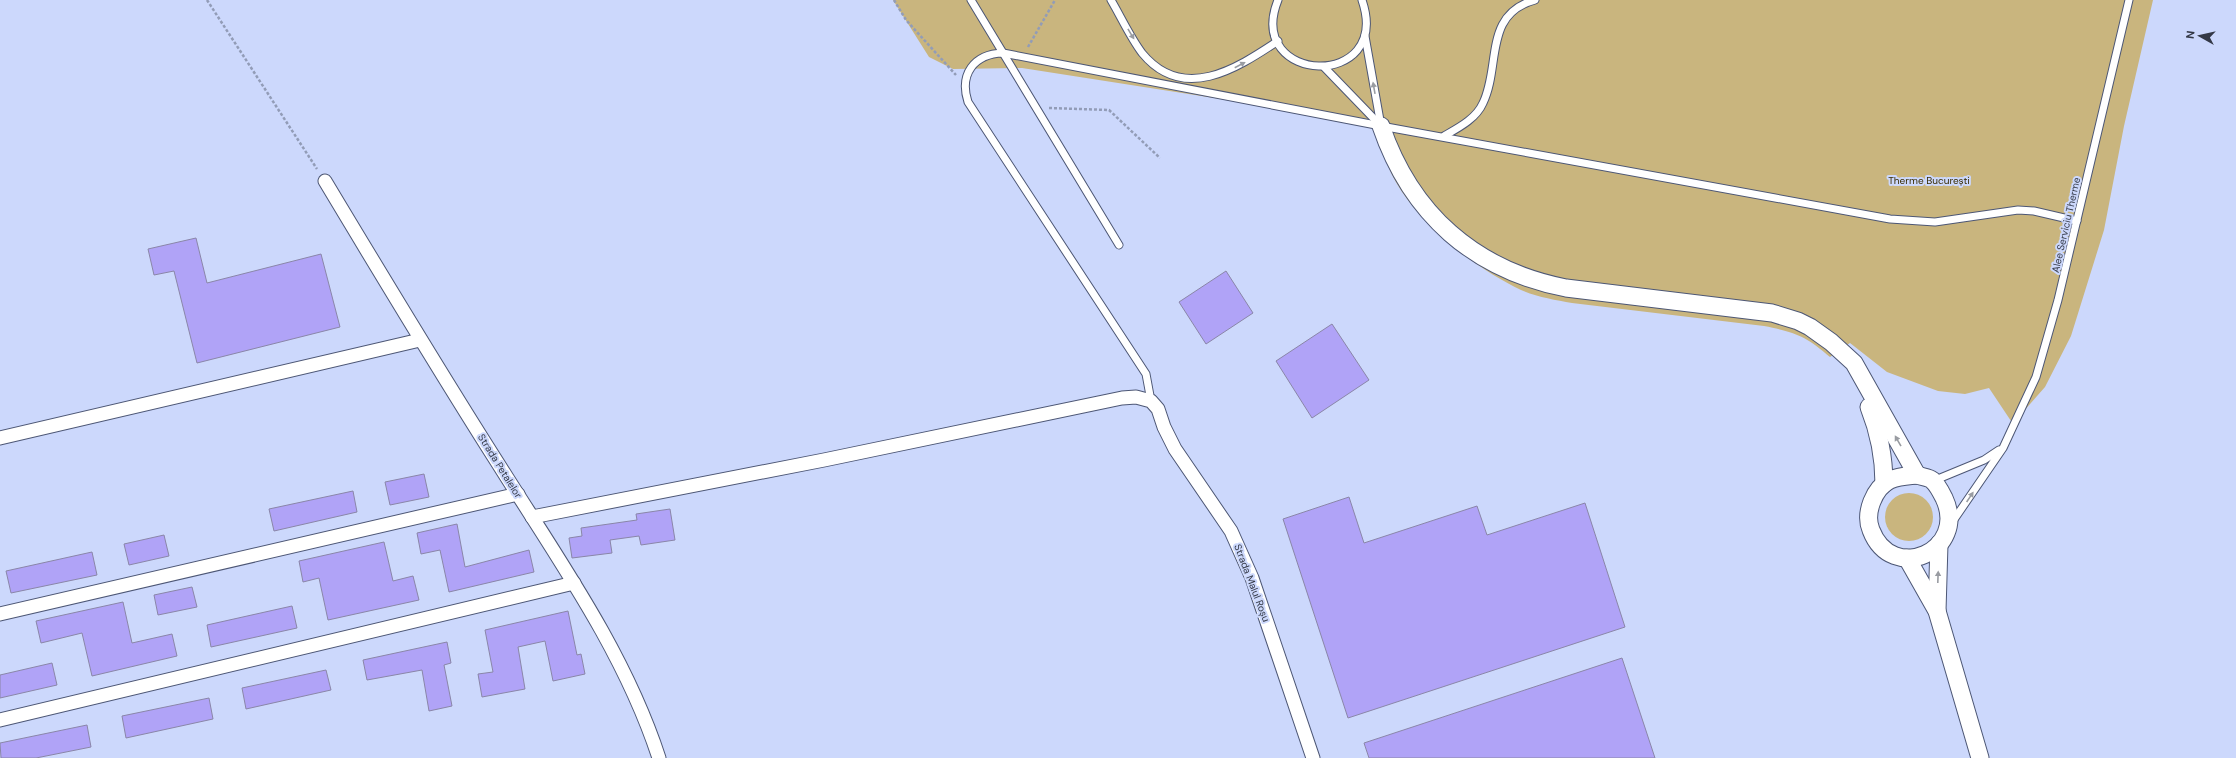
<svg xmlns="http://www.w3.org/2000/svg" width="2236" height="758" font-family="'DM Sans',sans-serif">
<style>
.green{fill:#c9b57e}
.building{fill:#b0a3f7;stroke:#8a86a8}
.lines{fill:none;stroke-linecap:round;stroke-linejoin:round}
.service-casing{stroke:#4d5775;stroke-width:9}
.minor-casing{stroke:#4d5775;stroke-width:15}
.tertiary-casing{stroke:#4d5775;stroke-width:19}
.path{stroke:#929cb7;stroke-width:2.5;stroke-dasharray:3 2;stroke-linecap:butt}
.service{stroke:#fff;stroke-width:7}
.minor{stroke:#fff;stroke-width:13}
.tertiary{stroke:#fff;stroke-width:17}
.oneway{fill:#999ca2}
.labels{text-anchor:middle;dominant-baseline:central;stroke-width:4;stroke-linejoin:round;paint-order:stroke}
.park-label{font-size:10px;fill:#382b01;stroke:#ccd8fc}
.street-label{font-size:10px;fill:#333846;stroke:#ccd8fc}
</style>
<rect width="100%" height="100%" fill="#ccd8fc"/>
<g class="green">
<path d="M893 0H2153L2124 126 2104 230 2071 336 2045 387 2023 412 2011 421 1989 388 1965 394 1938 391 1887 372 1850 343 1830 357C1806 336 1795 332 1764 326L1572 303C1555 300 1537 297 1521 290 1466 264 1376 194 1381 126L1348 119 1022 68 953 69 929 57Z"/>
<circle cx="1909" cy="517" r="24"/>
</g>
<g class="building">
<path d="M196 238 207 283 321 254 340 327 197 363 174 271 154 275 148 249Z"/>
<path d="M1226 271 1253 313 1206 344 1179 302Z"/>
<path d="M1332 324 1369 380 1312 418 1276 361Z"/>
<path d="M424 474 429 497 390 505 385 482Z"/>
<path d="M353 491 357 512 274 531 269 509Z"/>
<path d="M1349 497 1364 543 1477 506 1487 535 1585 503 1625 627 1348 718 1283 519Z"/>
<path d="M670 509 675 540 641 545 639 536 610 540 612 553 572 558 569 538 582 536 581 528 637 520 636 514Z"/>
<path d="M457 524 465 567 529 550 534 572 449 592 440 550 421 554 417 533Z"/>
<path d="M164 535 169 556 129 565 124 544Z"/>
<path d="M384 542 393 581 413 576 419 600 328 620 319 578 303 582 299 561Z"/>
<path d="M92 552 97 575 11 593 6 571Z"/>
<path d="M192 587 197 607 158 615 154 595Z"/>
<path d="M123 602 132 643 172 634 177 656 92 676 82 633 41 643 36 621Z"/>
<path d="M292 606 297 628 211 647 207 625Z"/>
<path d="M568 611 577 655 581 654 585 674 553 681 545 641 518 647 525 689 482 697 478 674 493 672 485 630Z"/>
<path d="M447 642 451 663 444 665 452 706 429 711 422 670 367 680 363 660Z"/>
<path d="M1622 658 1655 758H1369L1364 743Z"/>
<path d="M52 663 57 685 0 698V675Z"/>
<path d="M326 670 331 690 246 709 242 688Z"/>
<path d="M209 698 213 719 126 738 122 716Z"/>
<path d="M87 725 91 747 36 758H1L0 743Z"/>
</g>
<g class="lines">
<defs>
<g id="service">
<path d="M971 0 1119 245"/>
<path d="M1111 0C1121 17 1130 37 1142 53 1183 103 1236 69 1278 41"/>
<path d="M1278 0C1244 85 1393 91 1362 0"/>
<path d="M1365 36 1381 126"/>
<path d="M1324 67 1381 126"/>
<path d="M1444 136C1458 128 1476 119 1483 103 1501 66 1483 14 1535 0"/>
<path d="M1151 401 1146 374 968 102C959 74 974 54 1003 53L1381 126 1890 219 1935 222 2018 210 2034 211 2077 221"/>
<path d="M1933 481 1984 460 1999 450"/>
<path d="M1953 521 2003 448 2036 377 2058 300 2129 0"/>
</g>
<g id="minor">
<path d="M325 181C382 276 439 371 499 465 558 559 624 651 659 758"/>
<path d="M0 438 420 340"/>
<path d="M532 517 824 460 1122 398 1136 397 1151 401 1158 409 1164 427 1175 449 1231 531 1252 578 1313 758"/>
<path d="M0 614 518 494"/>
<path d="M0 720 574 583"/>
</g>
<g id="tertiary">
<path d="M1381 126C1411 214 1474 270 1566 288L1772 313 1798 321 1810 327 1831 342 1854 363 1917 475"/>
<path d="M1869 407C1879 432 1884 456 1884 484"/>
<path d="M1917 475C1922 477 1928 477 1932 480 1937 484 1941 492 1944 498 1969 551 1892 585 1871 530 1864 513 1874 488 1890 480 1899 476 1908 476 1917 475Z"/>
<path d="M1907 558 1937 611 1980 758"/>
<path d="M1937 611 1939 544"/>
</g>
</defs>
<use href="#service" class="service-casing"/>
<use href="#minor" class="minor-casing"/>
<use href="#tertiary" class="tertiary-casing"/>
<g class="path">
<path d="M207 0 317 169"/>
<path d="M894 0 906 20 956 75"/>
<path d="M1028 47 1055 0"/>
<path d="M1049 108 1109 110 1160 158"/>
</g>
<use href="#service" class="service"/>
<use href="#minor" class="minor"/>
<use href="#tertiary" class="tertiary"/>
</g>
<defs><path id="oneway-solid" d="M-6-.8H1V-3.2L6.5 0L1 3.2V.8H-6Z"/></defs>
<g class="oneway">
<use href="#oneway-solid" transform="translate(1131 34) rotate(59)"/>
<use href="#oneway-solid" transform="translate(1240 65) rotate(-28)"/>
<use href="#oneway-solid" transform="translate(1374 88) rotate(-100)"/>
<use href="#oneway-solid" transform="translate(1898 441) rotate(-120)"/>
<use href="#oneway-solid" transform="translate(1970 497) rotate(-56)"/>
<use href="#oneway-solid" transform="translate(1938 577) rotate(-88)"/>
</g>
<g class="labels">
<g class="park-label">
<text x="1929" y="180">Therme București</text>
</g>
<g class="street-label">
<text transform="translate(2066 225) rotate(-77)">Alee Serviciu Therme</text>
<text transform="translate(500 466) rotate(58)">Strada Petalelor</text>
<text transform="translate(1252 583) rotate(69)">Strada Malul Roșu</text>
</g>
</g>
<g transform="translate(2200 36) rotate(278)" stroke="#ccd8fc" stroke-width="3" paint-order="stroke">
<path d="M0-3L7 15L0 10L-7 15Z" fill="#333846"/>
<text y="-6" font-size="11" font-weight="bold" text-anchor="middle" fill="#333846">N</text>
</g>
</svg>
